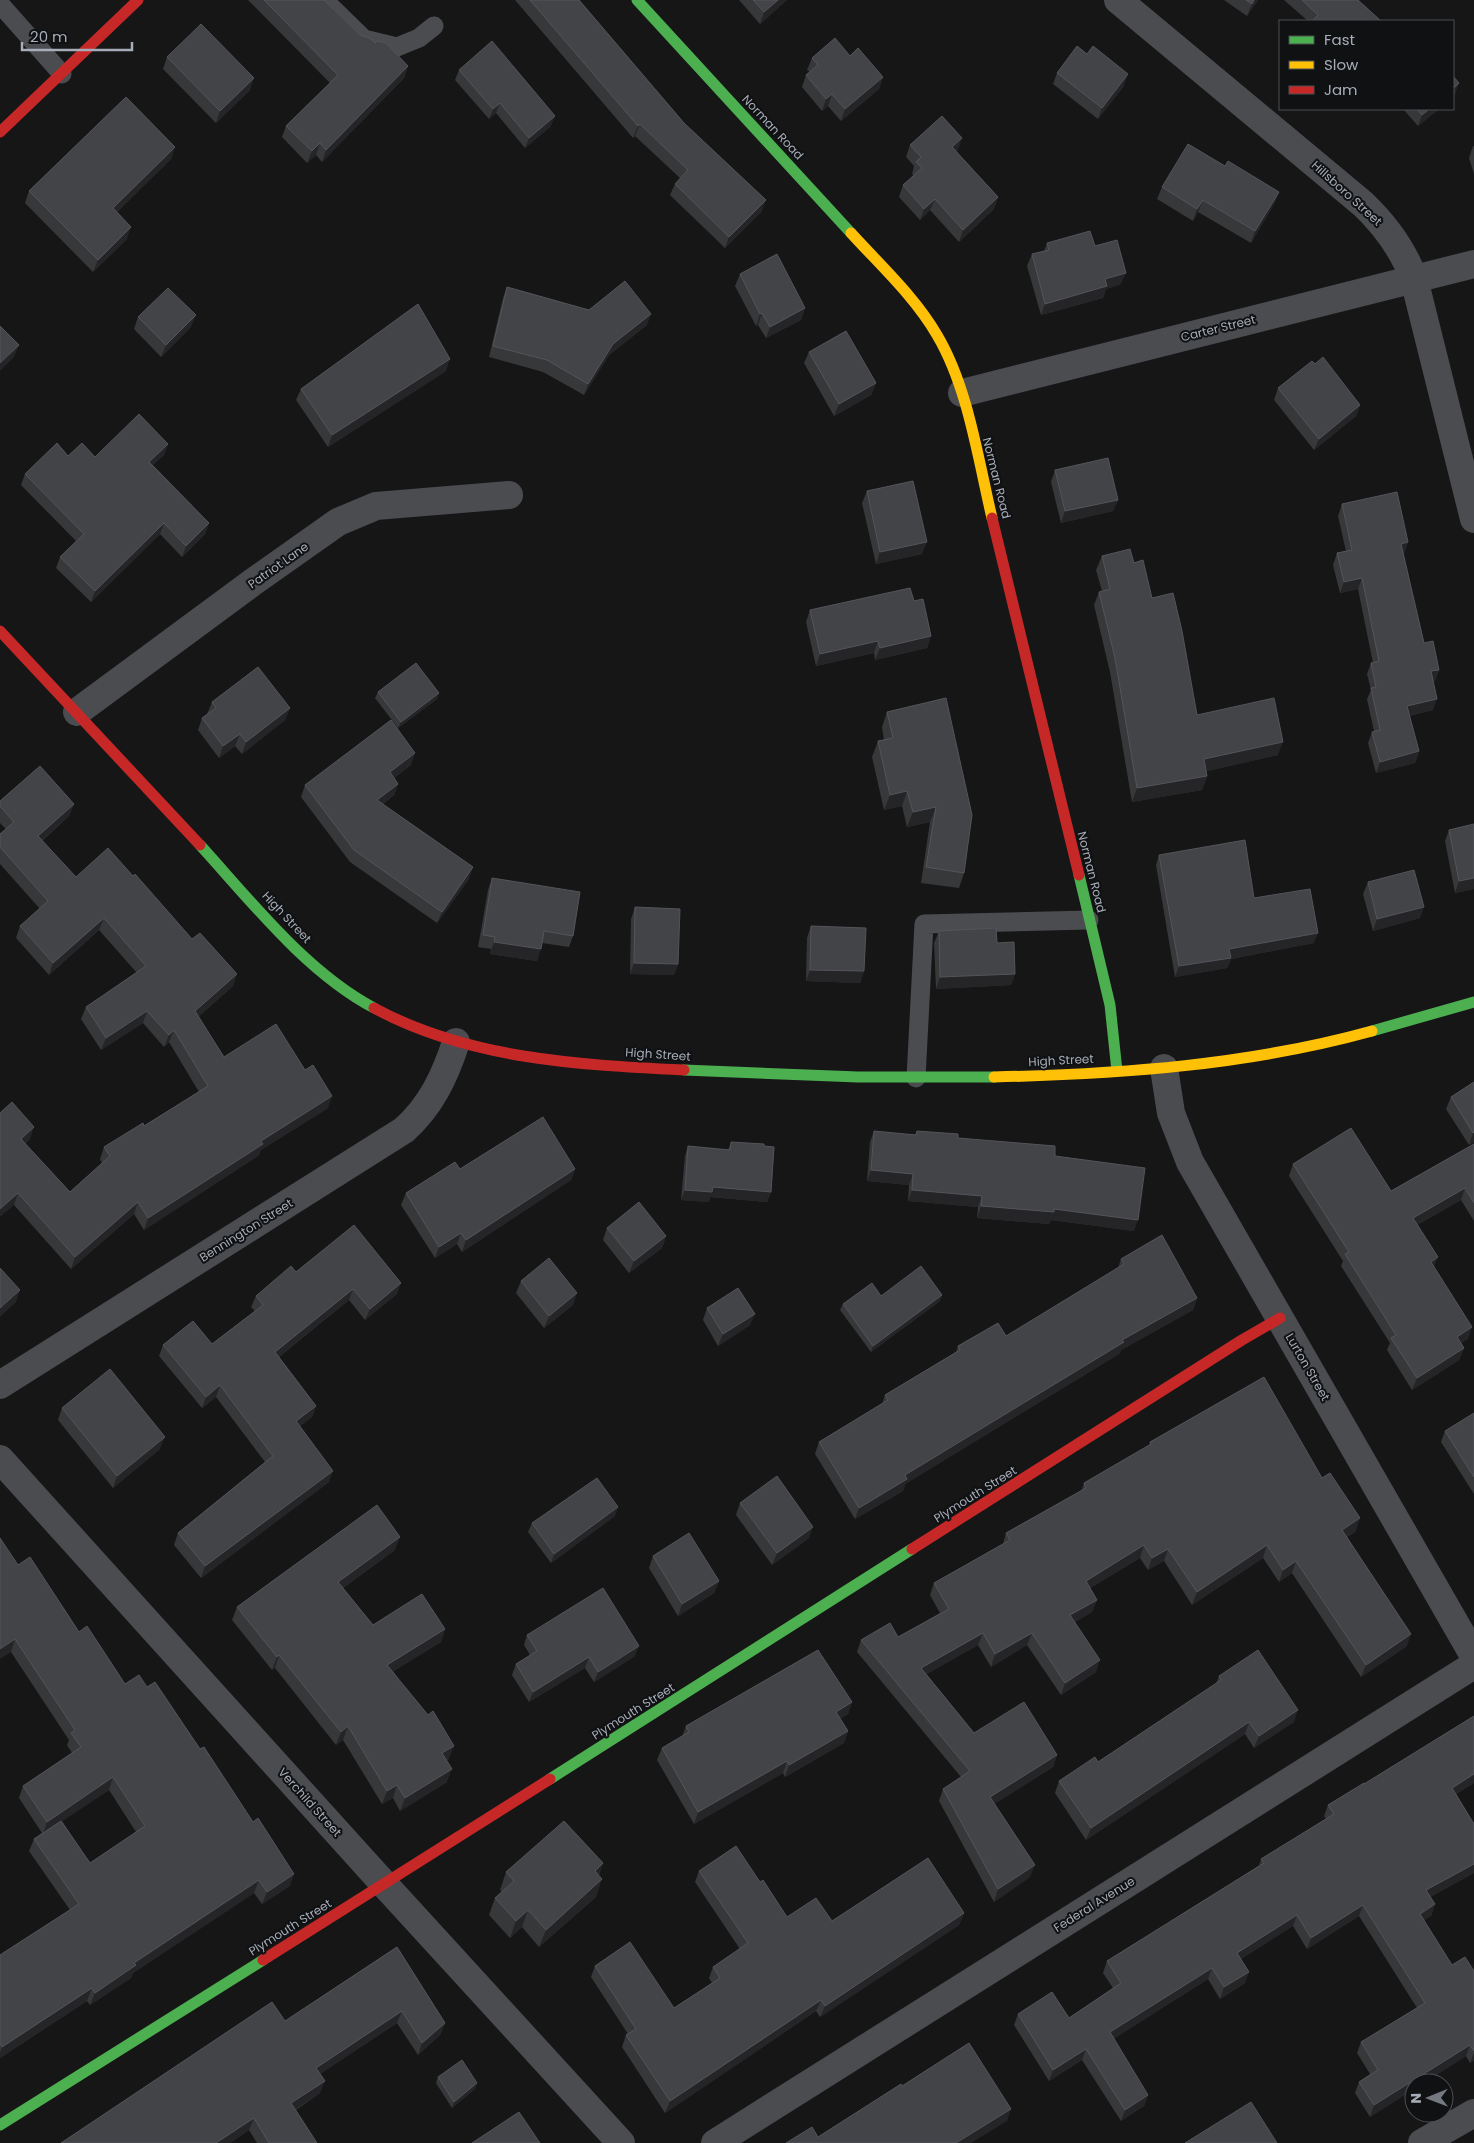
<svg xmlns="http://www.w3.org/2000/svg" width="1474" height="2143" font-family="Poppins,sans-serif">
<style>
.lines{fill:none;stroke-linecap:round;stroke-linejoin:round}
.lane{stroke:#4a4c50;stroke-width:19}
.street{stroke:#4a4c50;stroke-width:28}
.fast{stroke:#4caf50;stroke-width:11}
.slow{stroke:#ffc107;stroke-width:11}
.jam{stroke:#c62828;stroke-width:11}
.wall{fill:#37383a;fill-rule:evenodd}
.shaded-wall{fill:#252527}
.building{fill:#434448;stroke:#53555a}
.labels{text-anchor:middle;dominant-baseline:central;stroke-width:4;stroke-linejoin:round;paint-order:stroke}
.street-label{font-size:12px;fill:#a7adb8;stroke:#101113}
</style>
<rect width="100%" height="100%" fill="#161617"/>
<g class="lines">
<g class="lane">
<path d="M324 0 364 39 397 47 419 38 434 26"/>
<path d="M0 4 62 74"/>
<path d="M916 1078 924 924 1089 920"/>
</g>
<g class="street">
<path d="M1118 0 1363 204C1386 226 1403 249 1414 279L1474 519"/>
<path d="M962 393 1474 264"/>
<path d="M77 712 253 582 338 522 376 506 509 495"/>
<path d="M1164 1068 1171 1113 1190 1162 1474 1656"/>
<path d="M0 1385 404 1130C431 1106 445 1076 456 1042"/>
<path d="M0 1459 384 1884 621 2143"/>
<path d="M715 2143 1474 1665"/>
<path d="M1422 2143 1474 2113"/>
</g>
<g class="fast">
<path d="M637 0 851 233"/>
<path d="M200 845C251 901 306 972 374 1008"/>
<path d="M1079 875 1110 1005 1117 1071"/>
<path d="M1372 1031 1474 1002"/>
<path d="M684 1070 858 1077H994"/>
<path d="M550 1779 912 1549"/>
<path d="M0 2125 263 1960"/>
</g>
<g class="slow">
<path d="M851 233C881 266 915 297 937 335 968 387 978 459 992 518"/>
<path d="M994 1077C1122 1074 1249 1065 1372 1031"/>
</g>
<g class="jam">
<path d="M0 132 138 0"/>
<path d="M992 518 1079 875"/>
<path d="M0 631 200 845"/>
<path d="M374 1008C468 1059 579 1065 684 1070"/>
<path d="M912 1549 1242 1340 1280 1318"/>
<path d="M263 1960 550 1779"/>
</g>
</g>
<g class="wall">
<path d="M248 0H324L360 35 375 43 408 66 404 78 322 162 316 155 307 163 282 137 286 126 330 83Z"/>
<path d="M515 0H579L684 123 762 211 725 248 670 195 675 184 680 178 635 136 633 138Z"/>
<path d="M739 0H787L760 24Z"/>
<path d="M1224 0H1258L1247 16Z"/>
<path d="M1284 0H1358L1381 21H1308Z"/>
<path d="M850 56 883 77 879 89 841 121 828 106 822 111 802 87 806 75 810 72 807 70 812 58Z"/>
<path d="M167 57 250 90 216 123 163 69Z"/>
<path d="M459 70 551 126 525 148 496 113 489 119 455 80Z"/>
<path d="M1057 73 1124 86 1098 119 1053 84Z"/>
<path d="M1403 109H1439L1418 126Z"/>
<path d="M910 145 958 150 956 151 998 197 994 209 959 242 930 210 920 220 899 197 903 185 914 176 912 174 914 166 906 157Z"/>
<path d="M1473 146H1474V174L1469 158Z"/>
<path d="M175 147 171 159 117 212 127 239 93 272 25 203 29 191Z"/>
<path d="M1225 166 1279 192 1274 204 1251 243 1198 212 1193 221 1157 199 1162 187Z"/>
<path d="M1047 243 1095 246 1121 284 1106 289 1103 298 1041 315 1027 266 1032 254 1044 251Z"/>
<path d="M740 274 805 308 801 320 766 338 758 325 756 326 735 286Z"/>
<path d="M507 287 589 310 647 325 609 355 584 395 543 372 489 357 503 298Z"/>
<path d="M138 317 191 327 161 357 134 329Z"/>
<path d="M809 352 876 383 871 395 834 416 804 363Z"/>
<path d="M1315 364 1360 405 1356 416 1314 450 1274 400 1278 388Z"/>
<path d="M446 371 328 447 296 400 301 389Z"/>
<path d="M168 444 164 455 153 465 209 523 205 534 182 557 160 534 91 602 56 568 60 557 76 541 21 485 25 474 68 456 95 457Z"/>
<path d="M1055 470 1118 500 1113 511 1061 523 1051 482Z"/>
<path d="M867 491 922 554 876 564 862 503Z"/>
<path d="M1342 504 1408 542 1404 553 1403 554 1424 643 1439 670 1435 681H1433V710L1409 716 1419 751 1415 763 1376 773 1368 743 1372 732 1374 731 1367 699 1371 690 1367 674 1371 663H1373L1358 589 1340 593 1333 565 1337 553 1346 551 1338 516Z"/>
<path d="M1102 556 1134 563 1152 598 1197 715 1278 755 1207 771V776L1202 790 1132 802 1110 672 1094 605 1099 592 1102 591 1096 570Z"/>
<path d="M914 601 931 636 927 648 875 660 874 653 816 666 806 622 810 610Z"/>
<path d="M378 692 437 699 398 728 375 698Z"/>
<path d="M946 698 964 873 959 888 921 883 930 822 907 827 902 806 884 810 872 757 878 741 884 740 882 727 887 712Z"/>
<path d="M212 702 290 708 285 720 242 754 235 746 219 758 198 730 202 718 207 714Z"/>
<path d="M411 765 394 778 398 784 394 795 383 804 469 879 437 923 350 862 301 797 305 785Z"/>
<path d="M0 801 74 804 69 816 42 841 76 877 133 876 233 986 198 1017 224 1057 328 1108 261 1150 258 1156 144 1230 134 1214 71 1269 14 1205 0 1113 30 1139 25 1144 70 1192 102 1163 100 1159 104 1147 144 1126 199 1092 169 1042 164 1047 143 1023 101 1050 81 1019 86 1007 137 973 99 930 49 975 16 938 20 926 40 909 0 864V834L6 829 0 823Z"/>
<path d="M1474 824V889L1455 893 1445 841 1449 830Z"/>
<path d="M1159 855 1254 898 1314 943 1231 959 1227 968 1175 977 1156 865Z"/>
<path d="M492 878 573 936 569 947 542 943 537 961 490 954 491 949 478 947 488 890Z"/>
<path d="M1368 882 1420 918 1373 931 1363 894Z"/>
<path d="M635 907 678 964 674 975 630 974 631 919Z"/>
<path d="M811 926 864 971 860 983 806 981 807 938Z"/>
<path d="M939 931 997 943 1015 974 1011 985 936 989 934 943Z"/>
<path d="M1474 1082V1142L1469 1145 1446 1109 1451 1097Z"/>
<path d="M874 1131 915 1135 917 1131 958 1138 1055 1156 1134 1231 1051 1220 1049 1224 977 1218 978 1207 908 1201 909 1185 867 1181 870 1142Z"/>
<path d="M731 1142 764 1146 771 1192 767 1202 710 1197 709 1202 681 1200 685 1156 688 1146 728 1150Z"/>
<path d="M1474 1144V1221L1461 1200 1417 1225 1434 1267 1468 1339 1461 1343 1464 1348 1459 1360 1412 1390 1387 1350 1390 1343 1341 1266 1343 1261 1289 1176 1293 1164 1391 1191Z"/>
<path d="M460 1169H575L571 1180 462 1252 457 1244 435 1258 401 1205 406 1193Z"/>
<path d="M607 1228 666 1236 662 1248 629 1273 603 1240Z"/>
<path d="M1121 1259 1197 1298 1193 1310 1121 1350 1119 1354 905 1484 903 1491 855 1519 815 1454 819 1442 882 1404 885 1395 956 1352 958 1346 1006 1336 1118 1268Z"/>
<path d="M296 1272 397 1294 365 1320 349 1300 279 1357 316 1406 312 1417 300 1426 329 1482 201 1578 174 1545 178 1533 265 1462 216 1397 202 1408 159 1356 163 1345 212 1344 255 1311 251 1307 256 1296Z"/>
<path d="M521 1281 573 1305 544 1328 516 1293Z"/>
<path d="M881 1296 940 1301 871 1352 840 1310 843 1304Z"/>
<path d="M707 1308 750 1325 718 1346 703 1320Z"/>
<path d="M62 1408 160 1449 113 1488 58 1420Z"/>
<path d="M1474 1413V1494L1441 1442 1445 1431Z"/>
<path d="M1150 1442 1322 1478 1356 1531 1347 1537 1407 1646 1361 1677 1292 1573 1279 1582 1263 1558 1192 1605 1164 1561 1148 1570 1140 1558 1090 1588 1097 1600 1092 1612 1075 1622 1096 1672 1061 1695 1027 1645 991 1667 978 1645 926 1674 974 1733 1057 1755 1053 1767 994 1804 1030 1877 994 1902 939 1801 943 1789 961 1777 857 1652 861 1640 898 1637 940 1613 930 1595 934 1583 1003 1544 1006 1533 1081 1491 1084 1483 1149 1446Z"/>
<path d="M740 1503 809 1538 772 1565 736 1515Z"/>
<path d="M615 1516 551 1563 528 1532 532 1523Z"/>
<path d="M395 1550 343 1588 373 1625 445 1629 441 1642 393 1671 449 1759 447 1760V1782L400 1811 393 1798 382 1804 343 1740 336 1745 275 1668 272 1670 232 1620 237 1607Z"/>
<path d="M653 1556 719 1581 714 1593 678 1616 649 1568Z"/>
<path d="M18 1565 125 1684 147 1687 290 1886 262 1904 254 1893 133 1973 131 1978 90 2005 87 2001 0 2058V1955L70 1910 29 1851 34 1839 42 1833 19 1798 23 1786 72 1753 67 1745 69 1740 11 1652ZM109 1790 136 1832 90 1863 62 1821Z"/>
<path d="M527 1635 635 1656 594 1682 585 1668 529 1702 512 1675 516 1664 530 1655 524 1645Z"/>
<path d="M1219 1676 1294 1722 1254 1748 1245 1734 1086 1840 1055 1793 1059 1781 1098 1762 1216 1684Z"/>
<path d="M852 1702 848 1714 840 1719 848 1731 844 1743 785 1777 783 1773 694 1824 657 1760 662 1748 682 1737 686 1726Z"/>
<path d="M1474 1716V1783L1456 1794 1474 1824V1873L1430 1897 1435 1904 1431 1916 1424 1920 1452 1965 1474 1971V2060L1470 2063 1466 2056 1370 2117 1355 2093 1359 2082 1370 2074 1357 2053 1361 2042 1417 2008 1359 1916 1307 1949 1293 1926 1241 1959 1245 1983 1220 1999 1208 1979 1113 2039 1148 2095 1144 2106 1121 2121 1082 2060 1049 2081 1014 2025 1018 2014 1069 2018 1113 1988 1103 1973 1107 1961 1259 1866 1261 1859 1326 1819 1324 1816 1328 1805 1364 1784Z"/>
<path d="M603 1863 599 1875 596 1897 539 1947 522 1927 510 1938 489 1915 495 1898 502 1892 500 1890 506 1872Z"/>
<path d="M699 1871 760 1882 787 1917 832 1921 964 1913 959 1925 820 2017 816 2011 665 2113 622 2047 626 2035 628 2034 591 1977 595 1966 674 2008 712 1983 709 1978 713 1967 740 1949 695 1882Z"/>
<path d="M397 1947 445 2023 440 2035 418 2055 397 2023 320 2074V2093L296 2110 317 2143H257L249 2130 230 2143H61L285 2021Z"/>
<path d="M438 2077 475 2089 452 2108 436 2083Z"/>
</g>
<g class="shaded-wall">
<path d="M778 0H787L760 24 764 12Z"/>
<path d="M1254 0H1258L1247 16 1252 4Z"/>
<path d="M408 66 404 78 322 162 326 150Z"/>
<path d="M1128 74 1124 86 1098 119 1102 108Z"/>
<path d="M883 77 879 89 841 121 845 109Z"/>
<path d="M254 78 250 90 216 123 220 111Z"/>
<path d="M1459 83 1455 95 1453 97V89Z"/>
<path d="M832 94 828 106 822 111 826 99Z"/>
<path d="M500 103 496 113 489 119 493 109Z"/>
<path d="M1429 109H1439L1418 126 1422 115Z"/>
<path d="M555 116 551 126 525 148 529 138Z"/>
<path d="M640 124 635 136 633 138 638 126Z"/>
<path d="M962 138 958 150 948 159 952 147Z"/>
<path d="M320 143 316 155 307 163 312 151Z"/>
<path d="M175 147 171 159 109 220 113 208Z"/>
<path d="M1279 192 1274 204 1251 243 1255 231Z"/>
<path d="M998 197 994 209 959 242 963 230Z"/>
<path d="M935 199 930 210 920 220 924 209Z"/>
<path d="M766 200 762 211 725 248 729 237Z"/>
<path d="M1203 200 1198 212 1193 221 1197 209Z"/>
<path d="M131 227 127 239 93 272 98 260Z"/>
<path d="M1126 273 1121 284 1106 289 1103 298 1041 315 1045 304 1105 279Z"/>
<path d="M805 308 801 320 766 338 770 327Z"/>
<path d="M762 313 758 325 756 326 760 314Z"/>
<path d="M651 314 647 325 609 355 584 395 588 384 613 344Z"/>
<path d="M196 315 191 327 161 357 166 345Z"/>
<path d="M19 345 14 357 0 371V363Z"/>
<path d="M450 359 446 371 328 447 332 435Z"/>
<path d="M876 383 871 395 834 416 839 404Z"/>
<path d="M1360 405 1356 416 1314 450 1319 439Z"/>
<path d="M168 444 164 455 145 473 149 462Z"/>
<path d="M1118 500 1113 511 1061 523 1065 511Z"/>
<path d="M164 523 160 534 91 602 95 591Z"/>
<path d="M209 523 205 534 182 557 186 546Z"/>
<path d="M927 542 922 554 876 564 880 552Z"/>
<path d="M1408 542 1404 553 1397 555 1401 544Z"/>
<path d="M1362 578 1358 589 1340 593 1344 582Z"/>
<path d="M931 636 927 648 875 660 880 648Z"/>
<path d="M878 641 874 653 816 666 820 654Z"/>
<path d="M1439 670 1435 681 1427 683 1431 671Z"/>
<path d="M439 693 437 699 398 728 401 722Z"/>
<path d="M1437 699 1433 710 1403 717 1407 706Z"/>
<path d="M290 708 285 720 242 754 246 742Z"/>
<path d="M240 734 235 746 219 758 223 746Z"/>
<path d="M1283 742 1278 755 1199 773 1204 759Z"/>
<path d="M1419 751 1415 763 1376 773 1380 762Z"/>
<path d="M415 753 411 765 385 784 390 772Z"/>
<path d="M1207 776 1202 790 1132 802 1137 788Z"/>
<path d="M398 784 394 795 373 811 377 800Z"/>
<path d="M907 791 902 806 884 810 890 795Z"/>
<path d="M74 804 69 816 33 848 38 836Z"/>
<path d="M936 807 930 822 907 827 913 812Z"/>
<path d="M473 867 469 879 437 923 442 912Z"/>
<path d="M1474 878V889L1455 893 1459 881Z"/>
<path d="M1424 907 1420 918 1373 931 1377 919Z"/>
<path d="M104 918 99 930 49 975 53 963Z"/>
<path d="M1318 933 1314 943 1231 959 1227 968 1175 977 1179 966 1229 949Z"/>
<path d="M494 942 541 949 537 961 490 954Z"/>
<path d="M634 963 678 964 674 975 630 974Z"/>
<path d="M810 970 864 971 860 983 806 981Z"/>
<path d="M237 974 233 986 190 1024 195 1011Z"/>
<path d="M1015 974 1011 985 936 989 940 977Z"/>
<path d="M147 1011 143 1023 101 1050 106 1038Z"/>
<path d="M174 1030 169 1042 164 1047 169 1035Z"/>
<path d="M332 1096 328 1108 261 1150 258 1156 144 1230 148 1218 261 1141Z"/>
<path d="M34 1127 30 1139 16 1152 21 1139Z"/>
<path d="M1474 1132V1142L1469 1145 1473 1133Z"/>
<path d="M575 1169 571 1180 462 1252 466 1240Z"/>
<path d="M871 1170 913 1174 909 1185 867 1181Z"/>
<path d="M713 1187 771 1192 767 1202 710 1197 709 1202 681 1200 685 1190Z"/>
<path d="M1465 1188 1461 1200 1409 1230 1413 1218Z"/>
<path d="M912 1190 982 1196 978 1207 908 1201Z"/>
<path d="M18 1193 14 1205 0 1217V1209Z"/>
<path d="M138 1202 134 1214 71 1269 75 1257Z"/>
<path d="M981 1206 1054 1209 1138 1220 1134 1231 1051 1220 1049 1224 977 1218Z"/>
<path d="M461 1233 457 1244 435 1258 439 1247Z"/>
<path d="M666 1236 662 1248 629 1273 634 1261Z"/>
<path d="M1438 1257 1433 1269 1431 1262Z"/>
<path d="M401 1283 397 1294 365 1320 370 1309Z"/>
<path d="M353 1289 349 1300 271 1363 275 1352Z"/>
<path d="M20 1290 16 1302 0 1317V1308Z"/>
<path d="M577 1293 573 1305 544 1328 549 1316Z"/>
<path d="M942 1295 940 1301 871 1352 873 1346Z"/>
<path d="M1197 1298 1193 1310 1121 1350 1119 1354 905 1484 903 1491 855 1519 859 1508 905 1475 1122 1340Z"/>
<path d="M755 1314 750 1325 718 1346 723 1334Z"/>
<path d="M1472 1327 1468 1339 1452 1349 1457 1337Z"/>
<path d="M1464 1348 1459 1360 1412 1390 1417 1378Z"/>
<path d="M220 1385 216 1397 202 1408 206 1397Z"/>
<path d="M316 1406 312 1417 292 1432 296 1421Z"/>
<path d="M165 1437 160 1449 113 1488 117 1476Z"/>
<path d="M333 1471 329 1482 201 1578 205 1566Z"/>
<path d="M618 1507 615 1516 551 1563 554 1554Z"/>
<path d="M1360 1518 1356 1531 1338 1542 1342 1530Z"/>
<path d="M813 1527 809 1538 772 1565 777 1553Z"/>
<path d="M400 1537 395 1550 333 1595 338 1582Z"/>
<path d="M1144 1545 1140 1558 1081 1593 1086 1581Z"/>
<path d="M1267 1545 1263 1558 1192 1605 1197 1592Z"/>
<path d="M1168 1549 1164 1561 1148 1570 1152 1558Z"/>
<path d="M1296 1561 1292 1573 1279 1582 1283 1570Z"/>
<path d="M719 1581 714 1593 678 1616 682 1604Z"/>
<path d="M1097 1600 1092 1612 1066 1627 1070 1615Z"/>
<path d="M445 1629 441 1642 383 1678 387 1665Z"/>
<path d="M983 1633 978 1645 917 1680 921 1668Z"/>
<path d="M1032 1633 1027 1645 991 1667 995 1654Z"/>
<path d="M1411 1634 1407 1646 1361 1677 1366 1665Z"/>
<path d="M15 1639 11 1652 0 1659V1649Z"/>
<path d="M639 1646 635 1656 594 1682 598 1672Z"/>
<path d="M279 1655 275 1668 272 1670 277 1657Z"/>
<path d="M589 1657 585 1668 529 1702 533 1692Z"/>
<path d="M1100 1660 1096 1672 1061 1695 1065 1683Z"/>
<path d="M852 1702 848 1714 831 1724 836 1712Z"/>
<path d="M1298 1710 1294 1722 1254 1748 1259 1736Z"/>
<path d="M1249 1722 1245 1734 1086 1840 1091 1828Z"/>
<path d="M348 1726 343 1740 336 1745 341 1732Z"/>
<path d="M848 1731 844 1743 785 1777 789 1765Z"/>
<path d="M454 1746 449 1759 437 1766 442 1753Z"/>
<path d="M1057 1755 1053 1767 985 1810 990 1797Z"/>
<path d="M787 1761 783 1773 694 1824 698 1812Z"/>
<path d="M452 1769 447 1782 400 1811 405 1798Z"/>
<path d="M1474 1774V1783L1448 1799 1452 1788Z"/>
<path d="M113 1777 109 1790 43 1834 47 1822Z"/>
<path d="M397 1785 393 1798 382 1804 387 1791Z"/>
<path d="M603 1863 597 1881 595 1871Z"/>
<path d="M1474 1864V1873L1422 1901 1426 1890Z"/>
<path d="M1035 1865 1030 1877 994 1902 998 1889Z"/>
<path d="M294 1874 290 1886 262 1904 267 1892Z"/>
<path d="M602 1879 596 1897 539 1947 546 1930Z"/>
<path d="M259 1880 254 1893 133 1973 131 1978 90 2005 95 1993 134 1963Z"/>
<path d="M1435 1904 1431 1916 1416 1925 1420 1914Z"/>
<path d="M1363 1905 1359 1916 1307 1949 1311 1938Z"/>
<path d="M528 1910 522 1927 510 1938 516 1921Z"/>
<path d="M964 1913 959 1925 820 2017 825 2006Z"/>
<path d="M1297 1915 1293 1926 1233 1964 1237 1953Z"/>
<path d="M1212 1968 1208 1979 1106 2044 1110 2032Z"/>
<path d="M1249 1972 1245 1983 1220 1999 1224 1987Z"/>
<path d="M92 1988 87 2001 0 2058V2053L2 2047Z"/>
<path d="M821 2000 816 2011 665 2113 670 2101Z"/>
<path d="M402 2011 397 2023 311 2080 316 2068Z"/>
<path d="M445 2023 440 2035 418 2055 422 2043Z"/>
<path d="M1470 2045 1466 2056 1424 2083H1414V2089L1370 2117 1374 2105Z"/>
<path d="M1086 2049 1082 2060 1049 2081 1053 2070Z"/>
<path d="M1474 2053V2060L1470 2063Z"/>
<path d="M325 2081 320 2093 287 2115 291 2103Z"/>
<path d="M477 2083 475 2089 452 2108 454 2102Z"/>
<path d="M1148 2095 1144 2106 1121 2121 1125 2110Z"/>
<path d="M1011 2109 1007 2121 971 2143H956Z"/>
<path d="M254 2118 249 2130 230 2143H216Z"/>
</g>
<g class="building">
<path d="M264 0H324L360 35 371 39 375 43 377 41 386 43 408 66 326 150 320 143 312 151 286 126 338 75Z"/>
<path d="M530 0H579L684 123 766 200 729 237 675 184 688 170 640 124 638 126Z"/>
<path d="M753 0H778L764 12Z"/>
<path d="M1246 0H1254L1252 4Z"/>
<path d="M1302 0H1358L1381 21H1312L1318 15Z"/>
<path d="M201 24 254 78 220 111 167 57Z"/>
<path d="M835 38 850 56 858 48 883 77 845 109 832 94 826 99 806 75 818 65 812 58Z"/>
<path d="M492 41 555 116 529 138 500 103 493 109 459 70Z"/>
<path d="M1077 46 1087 54 1093 46 1128 74 1102 108 1057 73Z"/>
<path d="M1453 76 1459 83 1453 89Z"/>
<path d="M126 97 175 147 113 208 131 227 98 260 29 191Z"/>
<path d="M1417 109H1429L1422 115Z"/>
<path d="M942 116 962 138 952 147 998 197 963 230 935 199 924 209 903 185 922 168 916 162 921 157 910 145Z"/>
<path d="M1188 144 1225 166 1228 161 1279 192 1255 231 1203 200 1197 209 1162 187Z"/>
<path d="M1090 231 1095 246 1117 240 1126 273 1105 279 1107 286 1045 304 1032 254 1049 250 1047 243Z"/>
<path d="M777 254 805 308 770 327 762 313 760 314 740 274Z"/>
<path d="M625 281 651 314 613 344 588 384 547 360 493 346 507 287 589 310Z"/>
<path d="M168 288 196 315 166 345 138 317Z"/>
<path d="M418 304 450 359 332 435 301 389Z"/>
<path d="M0 326 19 345 0 363Z"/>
<path d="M846 331 876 383 839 404 809 352Z"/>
<path d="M1323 357 1360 405 1319 439 1278 388 1312 361 1315 364Z"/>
<path d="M139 414 168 444 149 462 209 523 186 546 164 523 95 591 60 557 84 534 25 474 57 443 68 456 82 443 95 457Z"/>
<path d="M1108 458 1118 500 1065 511 1055 470Z"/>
<path d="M913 481 927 542 880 552 867 491Z"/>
<path d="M1397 492 1408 542 1401 544 1424 643 1433 641 1439 670 1431 671 1437 699 1407 706 1419 751 1380 762 1372 732 1380 730 1371 688 1376 687 1371 663 1379 661 1362 578 1344 582 1337 553 1352 550 1342 504Z"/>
<path d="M1130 549 1134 563 1143 560 1152 598 1173 593 1182 631 1197 715 1274 698 1283 742 1204 759 1207 776 1137 788 1115 658 1099 592 1110 589 1102 556Z"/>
<path d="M910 588 914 601 923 599 931 636 880 648 878 641 820 654 810 610Z"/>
<path d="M416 663 439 693 401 722 378 692Z"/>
<path d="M258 667 290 708 246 742 240 734 223 746 202 718 216 708 212 702Z"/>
<path d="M946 698 972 815 964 873 926 867 936 807 913 812 907 791 890 795 878 741 893 738 887 712Z"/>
<path d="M391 720 415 753 390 772 398 784 377 800 473 867 442 912 354 850 305 785Z"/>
<path d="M40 766 74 804 38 836 76 877 108 848 133 876 135 874 192 939 200 933 237 974 195 1011 224 1057 276 1024 305 1070 313 1065 332 1096 261 1141 263 1144 148 1218 138 1202 75 1257 18 1193 0 1209V1113L12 1102 34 1127 21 1139 70 1192 110 1156 104 1147 143 1123 144 1126 208 1086 174 1030 169 1035 147 1011 106 1038 86 1007 146 966 104 918 53 963 20 926 48 901 0 847V834L14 822 0 806V801Z"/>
<path d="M1474 824V878L1459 881 1449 830Z"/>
<path d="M1245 840 1254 898 1310 889 1318 933 1229 949 1231 958 1179 966 1159 855Z"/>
<path d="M1414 870 1424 907 1377 919 1368 882Z"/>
<path d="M492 878 580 892 573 936 544 931 541 949 494 942 495 937 483 935Z"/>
<path d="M635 907 680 909 678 964 634 963Z"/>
<path d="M811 926 866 928 864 971 810 970Z"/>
<path d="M996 928 997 943 1014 942 1015 974 940 977 939 931Z"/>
<path d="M1474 1082V1132L1473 1133 1451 1097Z"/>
<path d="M543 1117 575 1169 466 1240 461 1233 439 1247 406 1193 455 1162 460 1169Z"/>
<path d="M1351 1128 1391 1191 1474 1144V1203L1465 1188 1413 1218 1438 1257 1431 1262 1472 1327 1457 1337 1464 1348 1417 1378 1391 1338 1396 1335 1345 1254 1349 1252 1293 1164Z"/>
<path d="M874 1131 916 1135 917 1131 958 1134V1138L1055 1146V1156L1145 1168 1138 1220 1054 1209V1212L981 1206 982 1196 912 1190 913 1174 871 1170Z"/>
<path d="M731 1142 764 1144V1146L774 1147 771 1192 713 1187 712 1192 685 1190 688 1146 730 1150Z"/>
<path d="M639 1202 666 1236 634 1261 607 1228Z"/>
<path d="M354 1225 401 1283 370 1309 353 1289 275 1352 316 1406 296 1421 333 1471 205 1566 178 1533 273 1456 220 1385 206 1397 163 1345 193 1321 212 1344 263 1305 256 1296 291 1266 296 1272Z"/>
<path d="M1162 1235 1197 1298 1122 1340 1124 1342 905 1475 907 1479 859 1508 819 1442 888 1400 885 1395 960 1350 958 1346 998 1323 1006 1336 1124 1264 1121 1259Z"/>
<path d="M549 1258 577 1293 549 1316 521 1281Z"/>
<path d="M921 1266 942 1295 873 1346 843 1304 872 1283 881 1296Z"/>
<path d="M0 1268 20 1290 0 1308Z"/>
<path d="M738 1288 755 1314 723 1334 707 1308Z"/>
<path d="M110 1369 165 1437 117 1476 62 1408Z"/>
<path d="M1264 1377 1322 1478 1330 1473 1360 1518 1342 1530 1411 1634 1366 1665 1296 1561 1283 1570 1267 1545 1197 1592 1168 1549 1152 1558 1144 1545 1086 1581 1097 1600 1070 1615 1100 1660 1065 1683 1032 1633 995 1654 983 1633 921 1668 974 1733 1024 1702 1057 1755 990 1797 1035 1865 998 1889 943 1789 970 1771 861 1640 890 1623 898 1637 949 1609 934 1583 1010 1540 1006 1533 1086 1488 1084 1483 1151 1444 1150 1442Z"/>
<path d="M1474 1413V1477L1445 1431Z"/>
<path d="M777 1476 813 1527 777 1553 740 1503Z"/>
<path d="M597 1478 618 1507 554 1554 532 1523Z"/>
<path d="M377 1505 400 1537 338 1582 373 1625 422 1594 445 1629 387 1665 428 1715 433 1711 454 1746 442 1753 452 1769 405 1798 397 1785 387 1791 348 1726 341 1732 279 1655 277 1657 237 1607Z"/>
<path d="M689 1533 719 1581 682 1604 653 1556Z"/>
<path d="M0 1538 18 1565 30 1557 79 1632 87 1626 125 1684 139 1675 147 1687 155 1682 200 1749 204 1747 253 1822 258 1818 294 1874 267 1892 259 1880 134 1963 136 1965 95 1993 92 1988 2 2047 0 2043V1955L79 1904 34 1839 61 1821 90 1863 145 1826 113 1777 47 1822 23 1786 81 1747 71 1733 75 1730 15 1639 0 1649Z"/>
<path d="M603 1588 639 1646 598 1672 589 1657 533 1692 516 1664 537 1651 527 1635Z"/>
<path d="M818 1650 852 1702 836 1712 848 1731 789 1765 787 1761 698 1812 662 1748 689 1732 686 1726Z"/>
<path d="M1258 1650 1298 1710 1259 1736 1249 1722 1091 1828 1059 1781 1095 1757 1098 1762 1221 1680 1219 1676Z"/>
<path d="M1474 1716V1774L1452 1788 1474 1824V1864L1426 1890 1435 1904 1420 1914 1452 1965 1465 1957 1474 1971V2051L1470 2045 1374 2105 1359 2082 1378 2070 1361 2042 1425 2003 1363 1905 1311 1938 1297 1915 1237 1953 1249 1972 1224 1987 1212 1968 1110 2032 1148 2095 1125 2110 1086 2049 1053 2070 1018 2014 1052 1992 1069 2018 1121 1983 1107 1961 1264 1863 1261 1859 1334 1814 1328 1805 1364 1783V1784Z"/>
<path d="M564 1821 603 1863 595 1871 602 1879 546 1930 528 1910 516 1921 495 1898 514 1881 506 1872Z"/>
<path d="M736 1846 760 1882 763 1880 787 1917 816 1898 832 1921 928 1858 964 1913 825 2006 821 2000 670 2101 626 2035 636 2029 595 1966 630 1942 674 2008 720 1978 713 1967 748 1943 699 1871Z"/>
<path d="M397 1947 445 2023 422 2043 402 2011 316 2068 325 2081 291 2103 317 2143H269L254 2118 216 2143H61L272 2002 285 2021Z"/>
<path d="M969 2043 1011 2109 956 2143H786L812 2127 818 2137 901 2084 902 2086Z"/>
<path d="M462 2060 477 2083 454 2102 438 2077Z"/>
<path d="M1251 2102 1277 2143H1185Z"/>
<path d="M519 2112 540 2143H472Z"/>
</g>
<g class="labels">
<g class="street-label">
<text transform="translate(773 127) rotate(47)">Norman Road</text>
<text transform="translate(1347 193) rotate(42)">Hillsboro Street</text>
<text transform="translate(1218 328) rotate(-14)">Carter Street</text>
<text transform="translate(997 478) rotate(76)">Norman Road</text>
<text transform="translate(278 565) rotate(-35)">Patriot Lane</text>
<text transform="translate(1092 872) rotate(76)">Norman Road</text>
<text transform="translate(287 917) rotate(47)">High Street</text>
<text transform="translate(658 1054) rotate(4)">High Street</text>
<text transform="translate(1061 1060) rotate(-3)">High Street</text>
<text transform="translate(246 1230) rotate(-32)">Bennington Street</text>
<text transform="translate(1308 1367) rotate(60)">Lurton Street</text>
<text transform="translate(975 1494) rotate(-32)">Plymouth Street</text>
<text transform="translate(633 1711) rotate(-32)">Plymouth Street</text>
<text transform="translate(310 1802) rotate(48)">Verchild Street</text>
<text transform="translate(1094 1904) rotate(-32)">Federal Avenue</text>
<text transform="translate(290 1927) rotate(-32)">Plymouth Street</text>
</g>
</g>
<rect x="1279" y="20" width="175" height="90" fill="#101113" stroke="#4c4f55"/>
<rect x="1289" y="36" width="25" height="8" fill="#4caf50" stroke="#4c4f55"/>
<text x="1324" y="45" font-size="15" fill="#a7adb8">Fast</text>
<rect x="1289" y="61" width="25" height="8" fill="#ffc107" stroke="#4c4f55"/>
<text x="1324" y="70" font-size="15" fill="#a7adb8">Slow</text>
<rect x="1289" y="86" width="25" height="8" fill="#c62828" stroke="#4c4f55"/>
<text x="1324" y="95" font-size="15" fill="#a7adb8">Jam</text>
<g transform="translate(1429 2098) rotate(269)"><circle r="24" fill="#101113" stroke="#4c4f55"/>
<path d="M0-4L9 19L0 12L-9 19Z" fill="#747880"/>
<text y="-8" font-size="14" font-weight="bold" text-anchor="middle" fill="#a7adb8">N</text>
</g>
<path d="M22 42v8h110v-8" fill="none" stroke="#a7adb8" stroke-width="2.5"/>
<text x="30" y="42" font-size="15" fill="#a7adb8" stroke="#101113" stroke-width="4" paint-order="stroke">20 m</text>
</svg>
